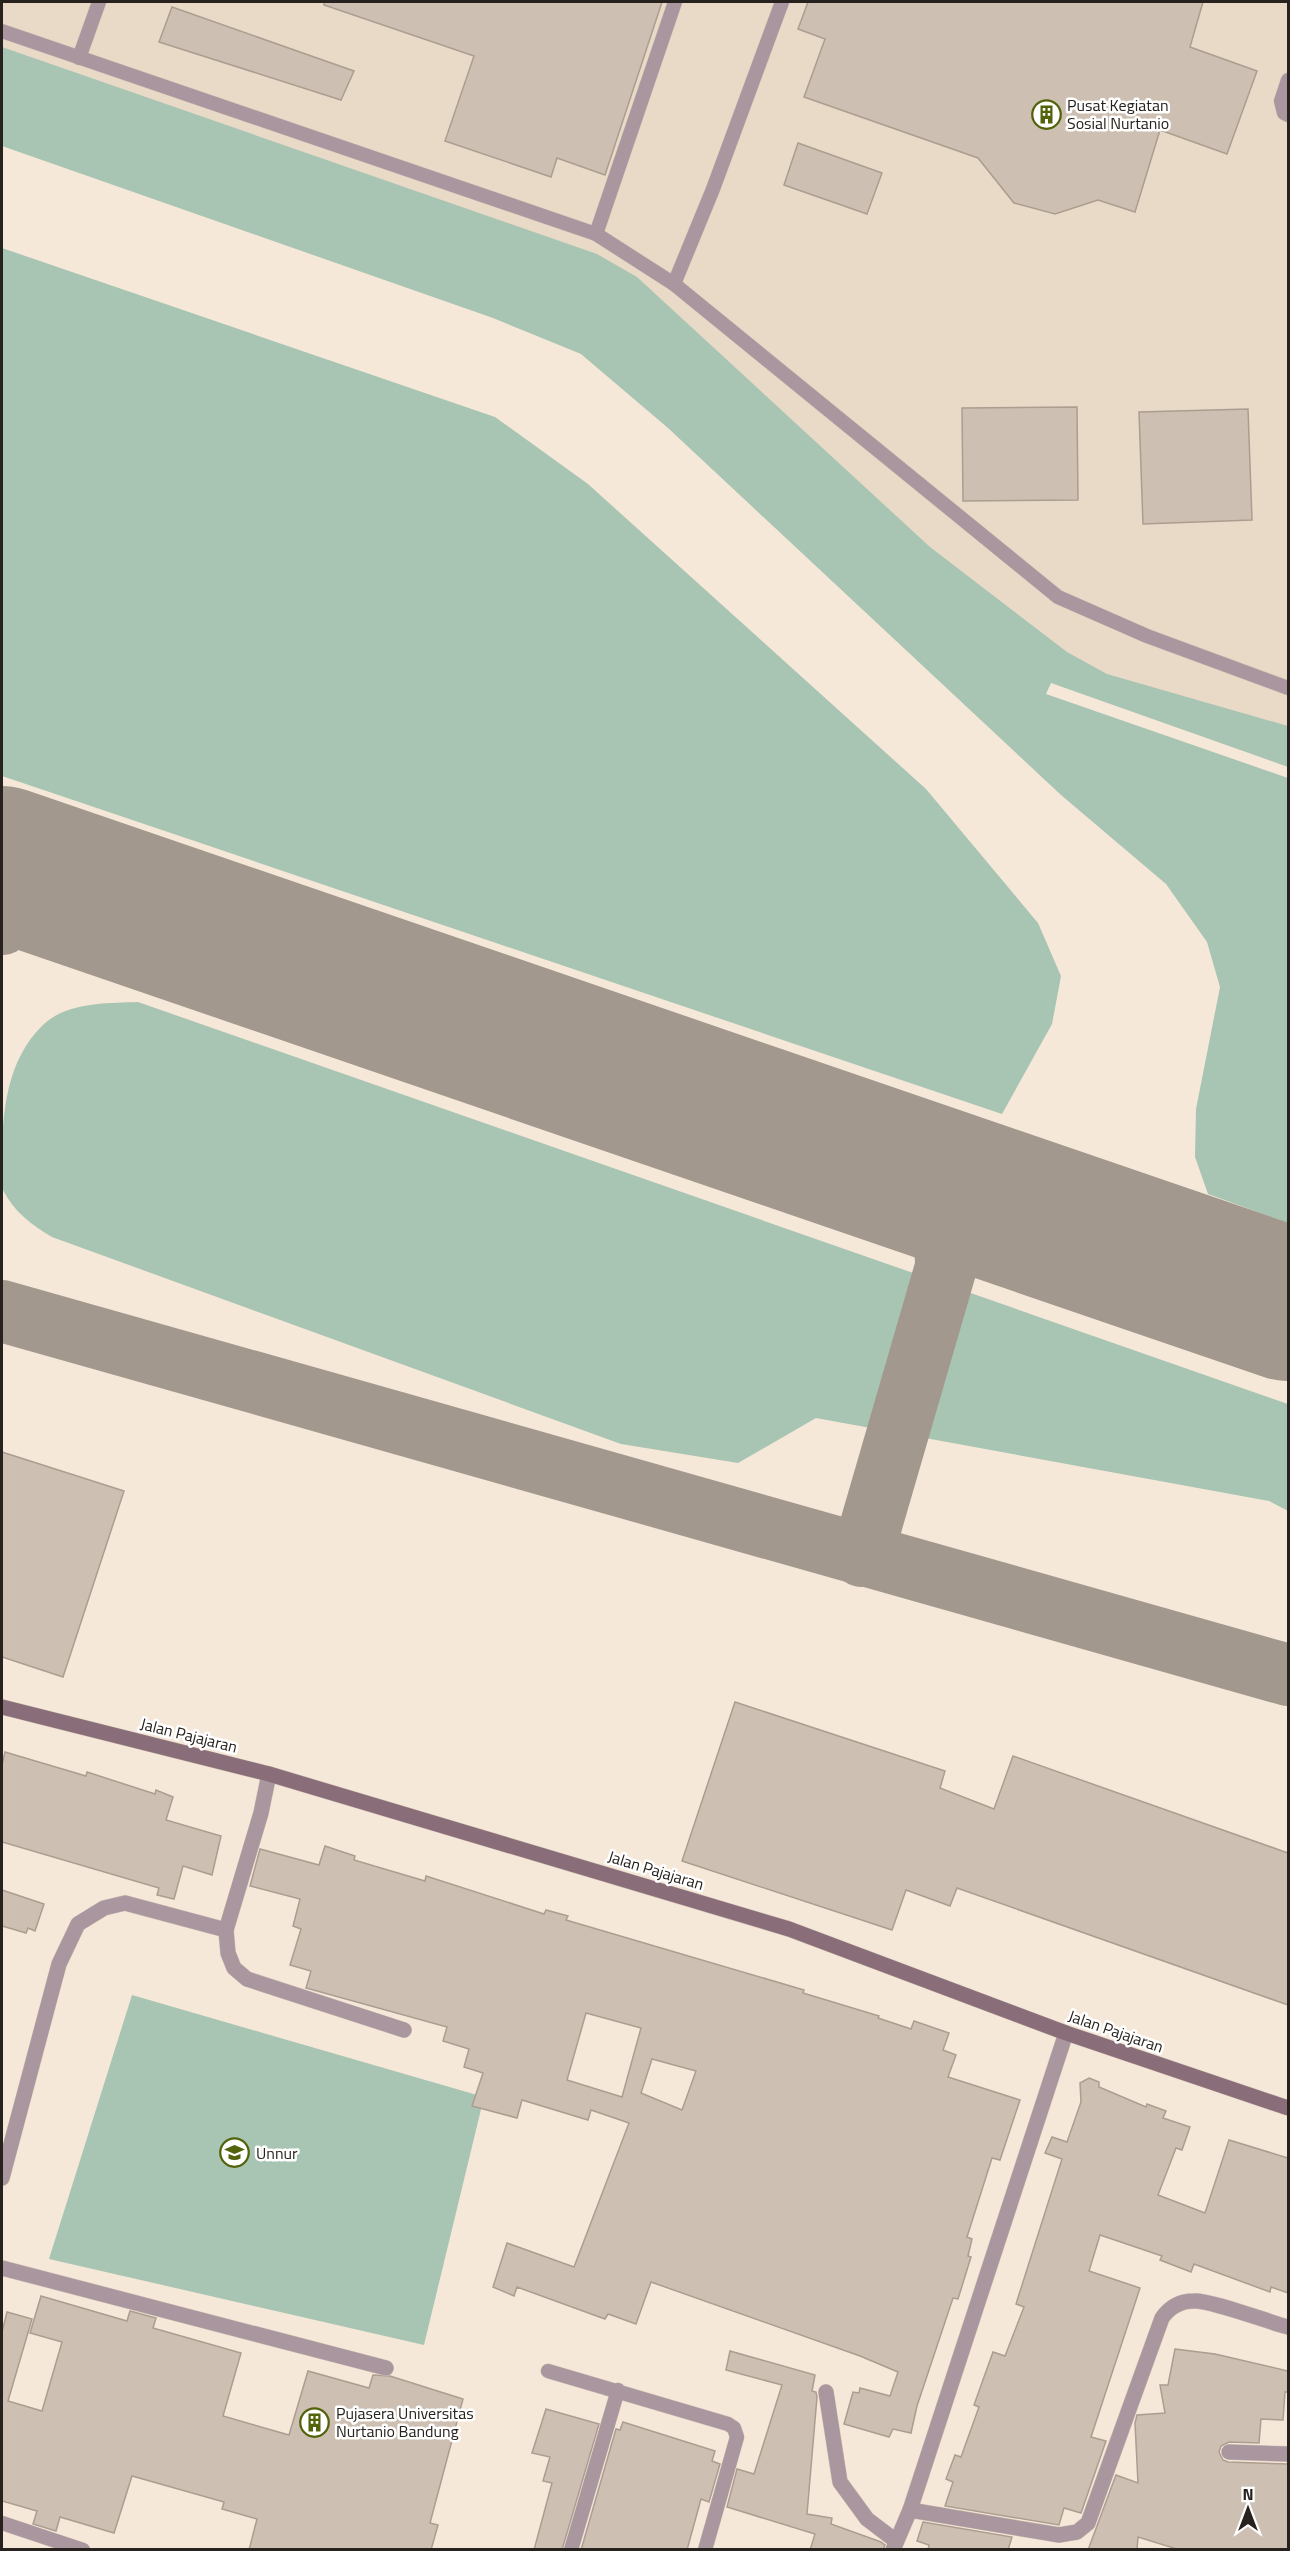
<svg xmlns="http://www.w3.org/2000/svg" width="1290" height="2551" font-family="'Titillium Web',sans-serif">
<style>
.industrial{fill:#e9dac8}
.green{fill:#a8c4b2}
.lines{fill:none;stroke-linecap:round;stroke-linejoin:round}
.taxiway{stroke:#a2988d;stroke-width:62}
.runway{stroke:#a2988d;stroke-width:154}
.building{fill:#cdbfb1;stroke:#ab9d90;stroke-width:1.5;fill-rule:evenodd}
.lane-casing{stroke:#d1c4b7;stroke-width:15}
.street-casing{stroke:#d1c4b7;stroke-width:16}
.secondary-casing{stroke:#d1c4b7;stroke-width:16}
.lane{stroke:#a9969e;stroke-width:14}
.street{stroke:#a9969e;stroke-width:15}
.secondary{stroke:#896d79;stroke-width:15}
.labels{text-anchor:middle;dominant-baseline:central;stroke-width:5;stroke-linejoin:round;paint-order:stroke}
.poi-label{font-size:16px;fill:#27221d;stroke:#fff;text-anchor:start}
.street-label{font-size:16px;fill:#27221d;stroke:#fff}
</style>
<rect width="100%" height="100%" fill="#f6e8d9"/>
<path class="industrial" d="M2 2H1288V761L1083 687 684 349 2 62Z"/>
<g class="green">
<path d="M2 47 597 254 637 277 930 547 1067 652 1107 674 1288 726V767L1051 683 1046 694 1288 778V1223L1208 1194 1195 1157 1196 1109 1220 987 1207 942 1166 884 1061 795 668 428 581 354 493 318 2 146Z"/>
<path d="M2 248 495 417 588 484 926 789 1038 923 1061 976 1052 1024 1002 1114 2 776Z"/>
<path d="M138 1002 1288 1404V1511L1269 1501 816 1418 738 1463 621 1444 52 1237C32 1225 14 1212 3 1190 0 1182 2 1167 2 1158 2 1113 7 1060 42 1026 65 1002 108 1003 138 1002Z"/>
<path d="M132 1995 484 2097 424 2345 49 2259Z"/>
</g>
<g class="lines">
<g class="taxiway">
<path d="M2 924C32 889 64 891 107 899"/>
<path d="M946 1267C950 1254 953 1232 965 1224 979 1214 1018 1218 1036 1218"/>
<path d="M2 1311 1288 1675"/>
<path d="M862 1556 946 1267C946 1214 930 1204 893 1169"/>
</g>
<path class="runway" d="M2 863 1288 1304"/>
</g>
<g class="building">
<path d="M324 2H662L605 175 557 158 551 177 445 141 474 56 324 5Z"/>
<path d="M808 2H1203L1190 47 1257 71 1227 154 1160 130 1135 212 1098 200 1055 214 1014 203 978 158 804 97 825 39 798 29Z"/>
<path d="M172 7 354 71 341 100 159 42Z"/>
<path d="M798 143 882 173 867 214 784 185Z"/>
<path d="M1077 407 1078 500 963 501 962 408Z"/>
<path d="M1248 409 1252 520 1143 524 1139 412Z"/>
<path d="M2 1452 124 1491 63 1677 2 1657Z"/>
<path d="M735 1702 945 1771 940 1788 994 1809 1013 1756 1288 1853V2005L957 1888 950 1906 906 1890 892 1930 682 1861Z"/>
<path d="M5 1752 86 1776 87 1772 155 1794 156 1790 173 1797 166 1820 221 1836 212 1875 183 1866 174 1899 157 1895 159 1888 2 1842V1765Z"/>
<path d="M325 1846 355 1856 354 1860 425 1881 426 1876 544 1914 546 1910 568 1916 566 1920 804 1990 803 1993 879 2016 878 2018 911 2029 914 2021 949 2033 943 2050 956 2055 948 2077 1020 2100 1000 2160 992 2158 967 2237 972 2239 968 2256 971 2257 958 2299 953 2298 917 2406 911 2433 893 2429 889 2437 844 2424 853 2392 859 2393 860 2388 890 2396 898 2372 860 2356 651 2282 636 2324 608 2314 605 2319 517 2287 514 2296 493 2287 507 2243 574 2267 629 2123 591 2110 588 2120 522 2100 517 2118 472 2106 483 2073 464 2067 469 2049 443 2041 447 2027 306 1988 311 1971 290 1965 301 1929 293 1926 300 1899 250 1886 260 1849 319 1865ZM586 2013 641 2028 622 2097 567 2080ZM652 2059 696 2071 682 2110 641 2093Z"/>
<path d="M2 1890 44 1904 35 1931 28 1928 26 1933 2 1926Z"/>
<path d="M1089 2078 1099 2082V2087L1146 2107 1147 2104 1166 2111 1163 2118 1190 2127 1182 2150 1176 2148 1158 2195 1205 2213 1229 2140 1288 2158V2293L1271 2287 1270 2292 1194 2264 1191 2272 1160 2260 1162 2256 1100 2235 1089 2271 1140 2288 1091 2437 1106 2441 1081 2513 1064 2508 1059 2525 945 2506 953 2482 946 2479 955 2455 961 2457 979 2407 974 2405 993 2352 1005 2356 1024 2307 1016 2304 1062 2159 1045 2153 1052 2137 1067 2142 1081 2102 1080 2083Z"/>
<path d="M41 2296 127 2321 130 2311 156 2318 153 2328 241 2353 223 2416 289 2435 308 2371 369 2388 373 2375 390 2376 463 2399 430 2523 438 2525 431 2550H249L257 2519 222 2509 224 2502 132 2476 114 2533 60 2517 56 2531 33 2524 37 2511 2 2501V2332L7 2312 32 2319 8 2401 42 2411 62 2342 30 2333Z"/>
<path d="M1175 2349 1215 2354 1288 2371V2392H1285L1283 2420 1261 2419 1259 2443 1229 2442 1221 2446 1219 2452 1223 2460 1228 2462 1288 2464V2550H1180L1138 2537 1137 2550H1088L1116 2475 1138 2483 1135 2423 1137 2415 1165 2413 1160 2385H1168Z"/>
<path d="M730 2351 815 2375 812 2391 816 2392 817 2397 807 2514 832 2518 831 2524 881 2542 885 2545 883 2550H810L815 2534 727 2507 737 2469 754 2474 782 2385 726 2370Z"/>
<path d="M546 2409 599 2424 562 2550H534L552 2483 543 2481 550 2457 532 2453Z"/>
<path d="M623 2422 715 2451 712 2461 720 2464 709 2502 701 2499 687 2550H581L616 2429 620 2430Z"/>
<path d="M923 2522 1012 2537 1008 2550H928L929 2545 917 2541Z"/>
</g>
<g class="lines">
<defs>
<g id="lane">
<path d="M2 31 596 234 674 284 1058 597 1147 636 1288 688"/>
<path d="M79 58 99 2"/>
<path d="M1288 80 1281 101 1284 113 1288 115"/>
<path d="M596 234 675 2"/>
<path d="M674 284 713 189 782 2"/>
<path d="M548 2371 728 2424 734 2428 737 2437 705 2550"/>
<path d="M2 2523 83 2550"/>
<path d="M571 2550 618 2390"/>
</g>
<g id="street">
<path d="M269 1774 261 1813 226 1930 228 1953 234 1968 247 1979 404 2030"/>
<path d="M2 2178 59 1964 78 1924 104 1908 125 1903 226 1930"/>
<path d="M2 2268 386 2368"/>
<path d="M826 2392 840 2482 867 2519 896 2541"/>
<path d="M1229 2452 1288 2454"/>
<path d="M910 2510 1059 2535 1077 2532 1088 2523 1162 2318C1169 2308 1180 2301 1194 2301 1211 2300 1268 2322 1288 2327"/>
<path d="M893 2550 910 2510 1066 2033"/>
</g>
<path id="secondary" d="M2 1707 269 1774 789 1929 1066 2033 1288 2108"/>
</defs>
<use href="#lane" class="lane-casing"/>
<use href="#street" class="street-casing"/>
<use href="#secondary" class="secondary-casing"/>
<use href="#lane" class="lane"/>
<use href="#street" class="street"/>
<use href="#secondary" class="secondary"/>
</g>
<defs>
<symbol id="building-ring" viewBox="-11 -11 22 22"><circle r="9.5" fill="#fff" stroke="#52630b" stroke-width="1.5"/><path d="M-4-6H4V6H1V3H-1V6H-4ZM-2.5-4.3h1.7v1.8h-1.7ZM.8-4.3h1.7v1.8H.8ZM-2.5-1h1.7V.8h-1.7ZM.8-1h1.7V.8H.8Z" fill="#52630b"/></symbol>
<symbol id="university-ring" viewBox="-11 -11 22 22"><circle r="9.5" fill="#fff" stroke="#52630b" stroke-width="1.5"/><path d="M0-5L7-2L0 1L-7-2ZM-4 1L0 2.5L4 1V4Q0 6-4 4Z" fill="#52630b"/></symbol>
</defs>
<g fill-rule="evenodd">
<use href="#building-ring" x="1030" y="98" width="33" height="33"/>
<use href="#university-ring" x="218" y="2136" width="33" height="33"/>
<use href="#building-ring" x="298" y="2406" width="33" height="33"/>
</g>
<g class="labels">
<g class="poi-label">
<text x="1067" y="105">Pusat Kegiatan<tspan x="1067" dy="18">Sosial Nurtanio</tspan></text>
<text x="256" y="2153">Unnur</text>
<text x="336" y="2413">Pujasera Universitas<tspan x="336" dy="18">Nurtanio Bandung</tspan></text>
</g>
<g class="street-label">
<text transform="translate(189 1735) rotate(14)">Jalan Pajajaran</text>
<text transform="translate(656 1870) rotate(17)">Jalan Pajajaran</text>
<text transform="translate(1116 2031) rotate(19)">Jalan Pajajaran</text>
</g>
</g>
<rect width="1290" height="2551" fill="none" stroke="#27221d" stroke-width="6"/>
<g transform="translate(1248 2509)" stroke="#ffffff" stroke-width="4.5" paint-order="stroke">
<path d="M0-4.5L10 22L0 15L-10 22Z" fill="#27221d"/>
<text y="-9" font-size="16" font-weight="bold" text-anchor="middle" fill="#27221d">N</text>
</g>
</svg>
